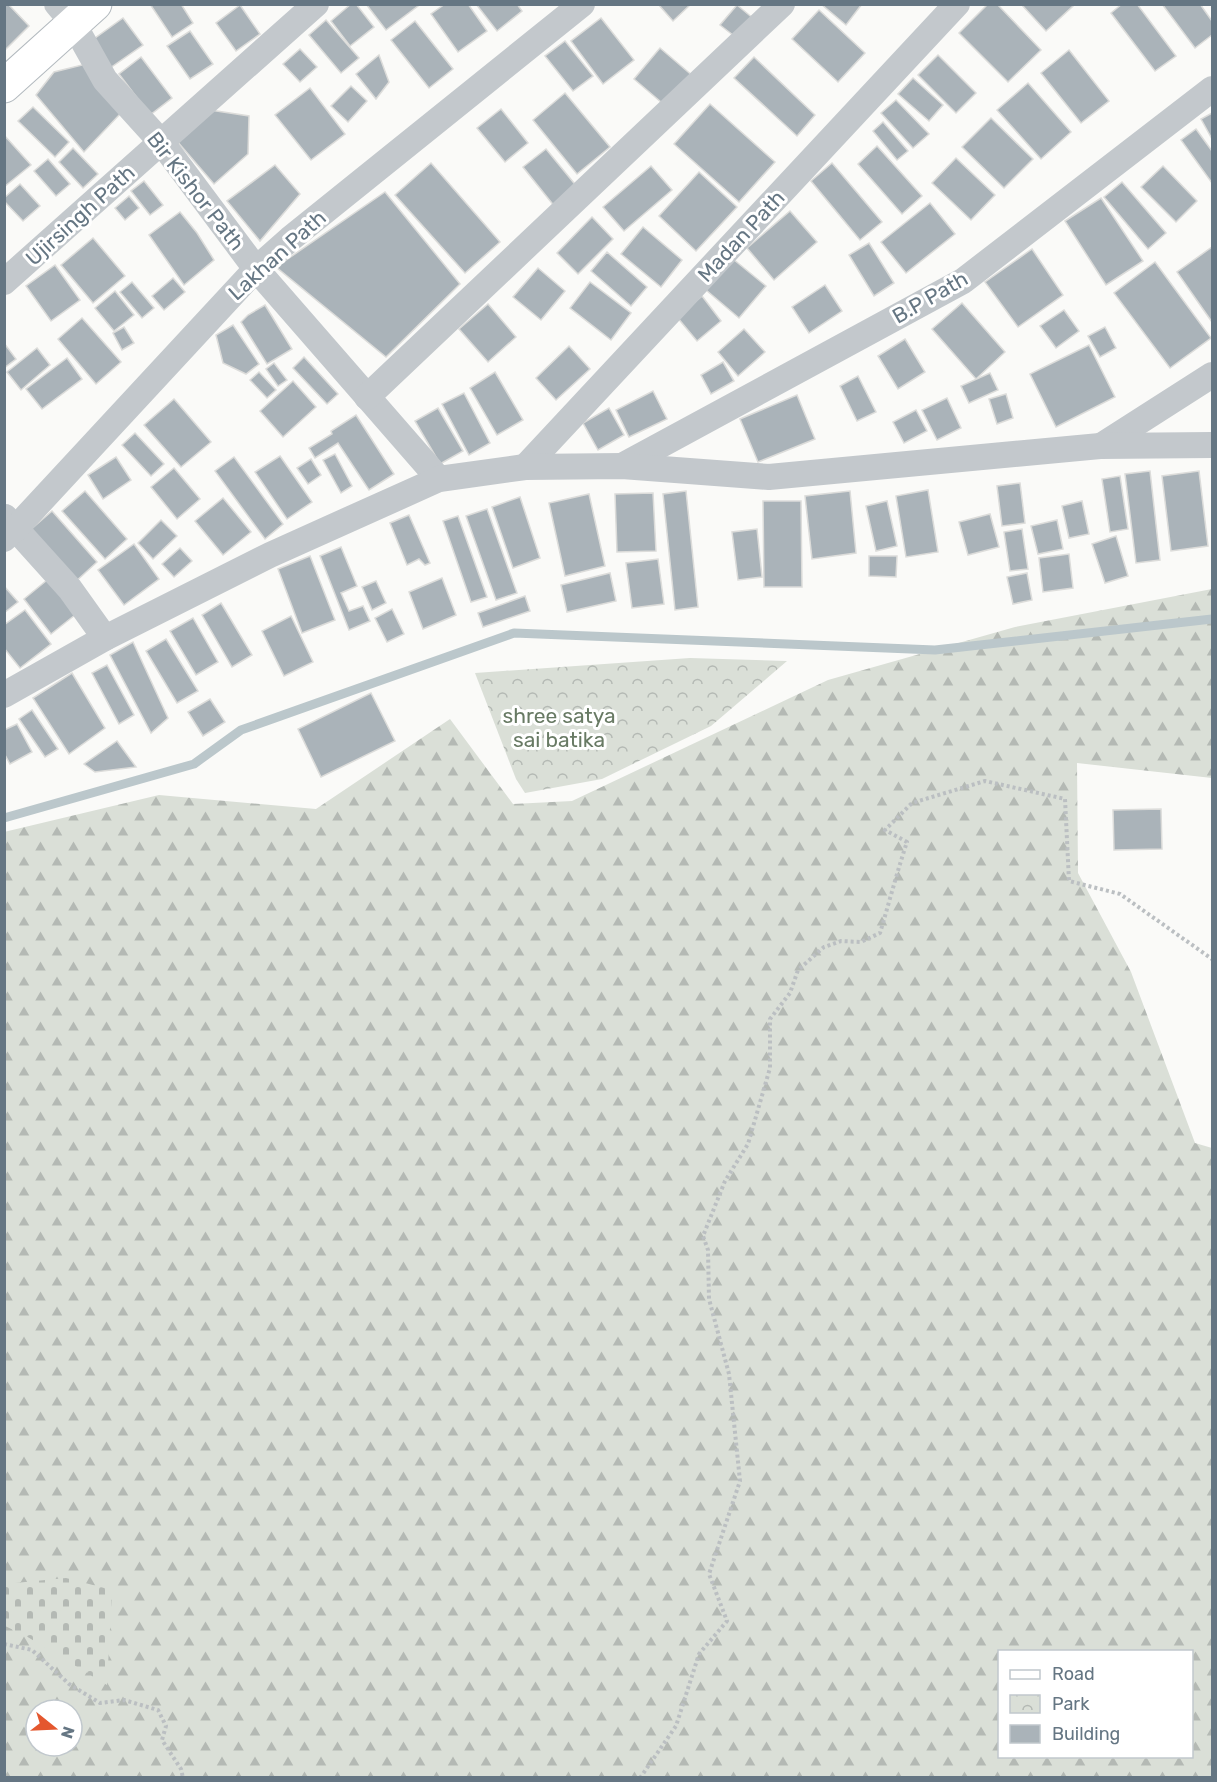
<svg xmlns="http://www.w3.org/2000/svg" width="1217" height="1782" font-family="Rubik,sans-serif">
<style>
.forest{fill:url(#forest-firs);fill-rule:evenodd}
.cemetery{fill:url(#cemetery-stones)}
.park{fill:url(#park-crowns)}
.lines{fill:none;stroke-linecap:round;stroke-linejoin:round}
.stream{stroke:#bbc7cb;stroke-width:9}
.building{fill:#aab3b9;stroke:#dcdcda;stroke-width:1.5}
.secondary-casing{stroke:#b3babf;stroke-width:35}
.path{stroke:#bbbfc2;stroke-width:4;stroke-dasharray:3 3;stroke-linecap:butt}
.street{stroke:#c3c8cc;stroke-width:26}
.secondary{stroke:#fff;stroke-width:33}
.labels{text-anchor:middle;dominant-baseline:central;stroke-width:6;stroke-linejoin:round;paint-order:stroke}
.street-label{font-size:21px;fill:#657683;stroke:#fff}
.park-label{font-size:21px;fill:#687a64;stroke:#fff}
</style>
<defs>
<pattern id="forest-firs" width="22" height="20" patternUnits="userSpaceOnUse" patternTransform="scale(1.5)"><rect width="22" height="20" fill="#dadfd7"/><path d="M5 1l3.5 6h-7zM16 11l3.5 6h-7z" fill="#b4b9b4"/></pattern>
<pattern id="cemetery-stones" width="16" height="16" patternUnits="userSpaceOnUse" patternTransform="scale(1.5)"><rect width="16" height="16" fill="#dadfd7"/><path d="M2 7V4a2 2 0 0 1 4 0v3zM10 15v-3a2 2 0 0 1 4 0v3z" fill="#b4b9b4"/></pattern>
<pattern id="park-crowns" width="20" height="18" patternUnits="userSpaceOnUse" patternTransform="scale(1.5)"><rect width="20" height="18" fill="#dadfd7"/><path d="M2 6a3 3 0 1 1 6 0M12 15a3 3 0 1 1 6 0" fill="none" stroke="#b4b9b4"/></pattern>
</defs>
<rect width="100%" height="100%" fill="#fafaf8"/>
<path class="forest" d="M1212 589V778L1077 763 1078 873 1131 972 1195 1143 1212 1148V1777H5L4 832 159 795 316 809 450 719 513 804 572 801 828 680 1015 627ZM1000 1652H1192V1756H1000ZM36 1710H72V1746H36Z"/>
<path class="cemetery" d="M66 1578 112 1590 107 1685 26 1636 5 1626V1584Z"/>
<path class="park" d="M690 658 787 661 711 726 602 779 525 793 516 779 475 673Z"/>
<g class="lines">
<path class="stream" d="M4 818 194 764 241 730 514 633 935 650 1212 619"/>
</g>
<g class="building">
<path d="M4 4H8L29 26 5 50Z"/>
<path d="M150 4H181L193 23 172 37Z"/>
<path d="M351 4H356L374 27 350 46 331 21Z"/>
<path d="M366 4H417L418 6 386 30Z"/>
<path d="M445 4H468L487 31 458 52 431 14Z"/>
<path d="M476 4H517L522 11 497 31Z"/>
<path d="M658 4H691L673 21Z"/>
<path d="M821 4H862L846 25Z"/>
<path d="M988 4H997L1041 50 1008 82 959 33Z"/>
<path d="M1021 4H1072L1073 6 1046 31Z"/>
<path d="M1122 4H1137L1176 56 1155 71 1111 13Z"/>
<path d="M1162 4H1200L1212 21V35L1195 48Z"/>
<path d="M240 5 260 34 236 51 216 23Z"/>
<path d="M737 5 754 19 738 39 720 25Z"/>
<path d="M819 10 865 53 838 82 792 39Z"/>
<path d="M123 18 143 45 110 68 91 41Z"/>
<path d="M601 18 634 60 603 84 571 41Z"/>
<path d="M326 20 359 58 341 73 309 35Z"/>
<path d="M415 21 453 69 429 88 391 40Z"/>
<path d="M190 31 213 64 190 79 167 46Z"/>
<path d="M565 41 593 76 573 91 545 56Z"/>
<path d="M660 48 694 77 668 108 634 79Z"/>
<path d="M300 49 317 67 300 82 283 64Z"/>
<path d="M1069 50 1109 101 1081 123 1041 73Z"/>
<path d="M379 55 389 82 376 99 356 74Z"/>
<path d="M938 55 976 93 956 113 918 75Z"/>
<path d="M141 57 172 98 150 115 119 74Z"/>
<path d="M754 57 815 115 797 136 734 78Z"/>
<path d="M86 64 121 113 84 152 36 95 54 72Z"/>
<path d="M913 78 943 105 929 121 898 94Z"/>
<path d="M1028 83 1071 132 1041 159 997 110Z"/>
<path d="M351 86 367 101 348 122 331 106Z"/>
<path d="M310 88 345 134 311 160 275 115Z"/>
<path d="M565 93 610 147 577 174 533 120Z"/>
<path d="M896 100 929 134 913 148 881 113Z"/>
<path d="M710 104 775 162 739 202 674 144Z"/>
<path d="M33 107 69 142 55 157 18 121Z"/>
<path d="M501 109 528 143 505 162 477 128Z"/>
<path d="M210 110 249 116 248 154 214 184 176 140Z"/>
<path d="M1212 113V139L1201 119Z"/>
<path d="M991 118 1033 159 1004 188 962 147Z"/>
<path d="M883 122 908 151 897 160 873 131Z"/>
<path d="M1196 129 1212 151V183L1181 140Z"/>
<path d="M4 135 31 165 4 187Z"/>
<path d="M877 146 922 196 902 214 858 164Z"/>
<path d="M73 148 98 174 83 188 59 162Z"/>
<path d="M546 149 578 188 555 207 523 167Z"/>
<path d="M956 158 995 195 971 220 932 183Z"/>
<path d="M48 159 70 184 56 196 34 171Z"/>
<path d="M431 163 500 242 465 273 395 195Z"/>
<path d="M832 163 882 222 860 240 811 181Z"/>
<path d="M275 165 300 194 260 241 227 201Z"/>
<path d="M651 166 672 190 624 231 603 207Z"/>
<path d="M1163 166 1197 201 1176 222 1141 187Z"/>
<path d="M699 172 737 207 696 251 659 216Z"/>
<path d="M144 181 163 205 150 215 131 191Z"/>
<path d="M1122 182 1166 233 1148 249 1104 197Z"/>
<path d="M20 184 40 206 23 221 4 201V198Z"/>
<path d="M385 192 460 284 386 357 276 267Z"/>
<path d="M129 196 139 208 125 220 115 208Z"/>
<path d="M1101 198 1143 261 1106 285 1065 221Z"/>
<path d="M930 203 955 234 906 273 881 242Z"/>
<path d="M790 211 817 242 774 280 747 248Z"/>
<path d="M180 212 197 233 214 260 184 285 149 235Z"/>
<path d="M592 217 613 239 578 274 557 253Z"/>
<path d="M643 227 682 260 661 287 621 254Z"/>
<path d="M93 238 125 276 93 303 61 265Z"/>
<path d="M869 243 894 283 874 296 849 255Z"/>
<path d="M1212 247V322L1177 272Z"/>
<path d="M1032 249 1063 295 1018 327 985 282Z"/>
<path d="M607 252 647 287 631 306 591 271Z"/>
<path d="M733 259 766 286 739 318 706 290Z"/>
<path d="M1155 262 1211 338 1170 368 1114 293Z"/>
<path d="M55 265 80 300 51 321 26 286Z"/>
<path d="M538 268 565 291 541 320 513 297Z"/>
<path d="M173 278 185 292 164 310 152 296Z"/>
<path d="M132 282 154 308 142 318 120 292Z"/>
<path d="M590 282 631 313 611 340 570 308Z"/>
<path d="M825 285 842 311 809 333 792 307Z"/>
<path d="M115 291 134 315 114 331 95 308Z"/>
<path d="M702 296 721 321 697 341 677 317Z"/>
<path d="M962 303 1005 352 976 379 932 329Z"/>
<path d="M488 304 516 337 488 362 459 329Z"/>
<path d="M265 305 292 349 267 364 241 322 248 315Z"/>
<path d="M1064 310 1079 331 1056 348 1040 326Z"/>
<path d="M82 318 121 362 96 384 58 339Z"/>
<path d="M233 325 259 364 246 374 223 363 216 335Z"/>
<path d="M124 327 134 343 122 350 113 333Z"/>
<path d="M1105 327 1116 348 1100 357 1088 336Z"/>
<path d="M744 329 765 352 738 376 718 352Z"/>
<path d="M905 339 925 372 898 389 878 356Z"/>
<path d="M4 343 16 359 4 368Z"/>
<path d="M1089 345 1115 397 1056 427 1030 374Z"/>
<path d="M569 346 590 369 556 400 536 378Z"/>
<path d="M37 348 50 365 21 390 7 372Z"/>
<path d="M304 357 338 394 327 404 293 368Z"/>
<path d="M67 358 82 379 42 409 26 389Z"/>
<path d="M723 362 734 381 711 394 701 375Z"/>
<path d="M274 363 287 380 278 386 266 369Z"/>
<path d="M259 372 276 390 267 398 250 380Z"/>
<path d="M495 372 523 420 497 435 470 388Z"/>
<path d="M990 373 998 390 969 403 961 386Z"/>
<path d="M858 376 876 412 857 421 840 386Z"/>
<path d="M293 381 316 407 283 437 260 411Z"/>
<path d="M653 391 667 419 629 437 616 410Z"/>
<path d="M464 393 490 443 469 455 442 404Z"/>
<path d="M1006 394 1013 418 997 424 989 399Z"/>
<path d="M797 395 815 439 758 462 740 419Z"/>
<path d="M947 398 961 428 937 440 922 410Z"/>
<path d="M174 399 211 442 181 467 144 425Z"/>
<path d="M438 408 463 451 440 464 415 421Z"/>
<path d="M609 408 624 435 598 450 583 423Z"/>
<path d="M916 410 927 431 904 443 893 422Z"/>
<path d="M356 415 394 474 369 490 338 443 315 458 309 448 332 434 331 431Z"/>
<path d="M135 433 164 464 151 476 122 445Z"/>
<path d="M335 454 352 486 341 493 323 460Z"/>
<path d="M280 456 312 502 287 519 255 472Z"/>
<path d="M116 457 131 480 103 499 88 475Z"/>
<path d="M234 457 283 524 265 539 215 471Z"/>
<path d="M311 459 321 475 308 484 297 468Z"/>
<path d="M174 468 200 499 177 519 151 487Z"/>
<path d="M1150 471 1160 560 1136 563 1125 474Z"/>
<path d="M1199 471 1208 546 1171 551 1162 476Z"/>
<path d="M1120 476 1128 529 1110 532 1102 479Z"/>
<path d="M1020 483 1025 523 1002 526 997 486Z"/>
<path d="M928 490 938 552 906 557 896 496Z"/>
<path d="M85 491 127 539 105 559 62 511Z"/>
<path d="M686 491 698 607 675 610 663 494Z"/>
<path d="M850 491 856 553 812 559 805 496Z"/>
<path d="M653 493 656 551 617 552 615 494Z"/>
<path d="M589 494 605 566 565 576 549 503Z"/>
<path d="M520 497 540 558 513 568 492 507Z"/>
<path d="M223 498 251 532 223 555 195 521Z"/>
<path d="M763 501H801L802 587H764Z"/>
<path d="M887 501 897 546 876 551 866 506Z"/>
<path d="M1082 501 1089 534 1069 538 1062 506Z"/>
<path d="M487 509 517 593 496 600 466 516Z"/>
<path d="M52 511 97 562 74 583 29 531Z"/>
<path d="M990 514 999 547 968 555 959 522Z"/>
<path d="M409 515 430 563 425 565 419 559 407 565 390 523Z"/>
<path d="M458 516 487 597 471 602 443 521Z"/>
<path d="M161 520 177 536 153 559 138 543Z"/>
<path d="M1057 520 1063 549 1038 554 1031 526Z"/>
<path d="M757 529 762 577 738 580 732 532Z"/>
<path d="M1022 529 1028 569 1010 571 1004 532Z"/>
<path d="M1116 536 1128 576 1105 583 1092 544Z"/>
<path d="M134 544 159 579 124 605 98 570Z"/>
<path d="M341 547 357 586 341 593 349 611 363 606 370 621 349 630 320 556Z"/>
<path d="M180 548 192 561 174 577 162 564Z"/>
<path d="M1069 554 1073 588 1043 592 1039 558Z"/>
<path d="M310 556 335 620 302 633 278 569Z"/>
<path d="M869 556H897L896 577 869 576Z"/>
<path d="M658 559 664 604 632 608 626 563Z"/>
<path d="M610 573 616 601 567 612 561 585Z"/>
<path d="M1027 573 1032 600 1013 604 1007 577Z"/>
<path d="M52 576 80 611 51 634 24 599Z"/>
<path d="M442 578 456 615 423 629 409 592Z"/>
<path d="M376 581 386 603 372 610 362 587Z"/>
<path d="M4 586 18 602 4 613Z"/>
<path d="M525 596 530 611 483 627 478 613Z"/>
<path d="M221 603 252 655 232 667 202 615Z"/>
<path d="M392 609 404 634 387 642 375 618Z"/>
<path d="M25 610 51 644 20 668 4 648V625Z"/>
<path d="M291 616 313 662 284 676 262 631Z"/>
<path d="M193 618 218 662 196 675 170 631Z"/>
<path d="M166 639 198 691 177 703 146 651Z"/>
<path d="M133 642 168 718 151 733 110 655Z"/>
<path d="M107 665 134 715 119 724 92 673Z"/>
<path d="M72 673 105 728 69 754 33 698Z"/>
<path d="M371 693 395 741 321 777 298 729Z"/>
<path d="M210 699 225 722 203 736 188 712Z"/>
<path d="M32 710 58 749 45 757 19 719Z"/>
<path d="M17 724 32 752 10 764 4 753V730Z"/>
<path d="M117 741 136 767 95 772 84 764Z"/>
<path d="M1161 809 1162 849 1114 850 1113 810Z"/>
</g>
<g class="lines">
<defs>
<path id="secondary" d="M4 86 95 4"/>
</defs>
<use href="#secondary" class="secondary-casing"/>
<g class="path">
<path d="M4 1644 32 1650 69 1684 100 1703 124 1700 158 1710 166 1726 162 1740 181 1769 183 1778"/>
<path d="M640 1778 676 1726 699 1654 727 1621 709 1574 740 1481 729 1374 709 1299 708 1250 703 1236 725 1181 748 1144 770 1068V1019L790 993 798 970 824 947 841 941 861 942 880 933C889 903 897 872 907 842L885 830 912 803 985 781 1065 799 1069 881 1120 894 1212 959"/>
</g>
<g class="street">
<path d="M57 4 73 23 105 80 162 143 256 269 439 479"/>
<path d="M4 282 316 4"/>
<path d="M367 397 782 4"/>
<path d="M1101 446 1212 375"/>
<path d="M622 466 963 281 1212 89"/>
<path d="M525 467 957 4"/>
<path d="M5 517 70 589 105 638"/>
<path d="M4 539 15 529 256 269 290 239 582 4"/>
<path d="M4 695 105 638 270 555 439 479 525 467 622 466 769 477 1100 446 1212 445"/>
</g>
<use href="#secondary" class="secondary"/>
</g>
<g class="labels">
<g class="street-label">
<text transform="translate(196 191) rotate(52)">Bir Kishor Path</text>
<text transform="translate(80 215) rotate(-42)">Ujirsingh Path</text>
<text transform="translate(741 236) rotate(-47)">Madan Path</text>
<text transform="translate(277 255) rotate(-42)">Lakhan Path</text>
<text transform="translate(930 297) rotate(-30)">B.P Path</text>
</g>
<g class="park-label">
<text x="559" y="715">shree satya<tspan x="559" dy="24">sai batika</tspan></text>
</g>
</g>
<rect width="1217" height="1782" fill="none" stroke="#657683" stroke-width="12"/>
<rect x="998" y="1650" width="195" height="108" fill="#ffffff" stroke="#c1c8cd" stroke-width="1.5"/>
<rect x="1010" y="1670" width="30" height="9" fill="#ffffff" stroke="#c1c8cd" stroke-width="1.5"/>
<text x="1052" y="1680" font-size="18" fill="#657683">Road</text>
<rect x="1010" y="1695" width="30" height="18" fill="url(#park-crowns)" stroke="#c1c8cd" stroke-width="1.5"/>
<text x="1052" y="1710" font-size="18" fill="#657683">Park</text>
<rect x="1010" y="1725" width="30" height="18" fill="#aab3b9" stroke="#c1c8cd" stroke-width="1.5"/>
<text x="1052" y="1740" font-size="18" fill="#657683">Building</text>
<g transform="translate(54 1728) rotate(108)"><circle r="28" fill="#ffffff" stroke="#c1c8cd" stroke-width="1.5"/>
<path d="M0-4.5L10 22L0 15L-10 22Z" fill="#e4572e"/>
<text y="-9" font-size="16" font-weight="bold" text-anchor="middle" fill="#657683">N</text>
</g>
</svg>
